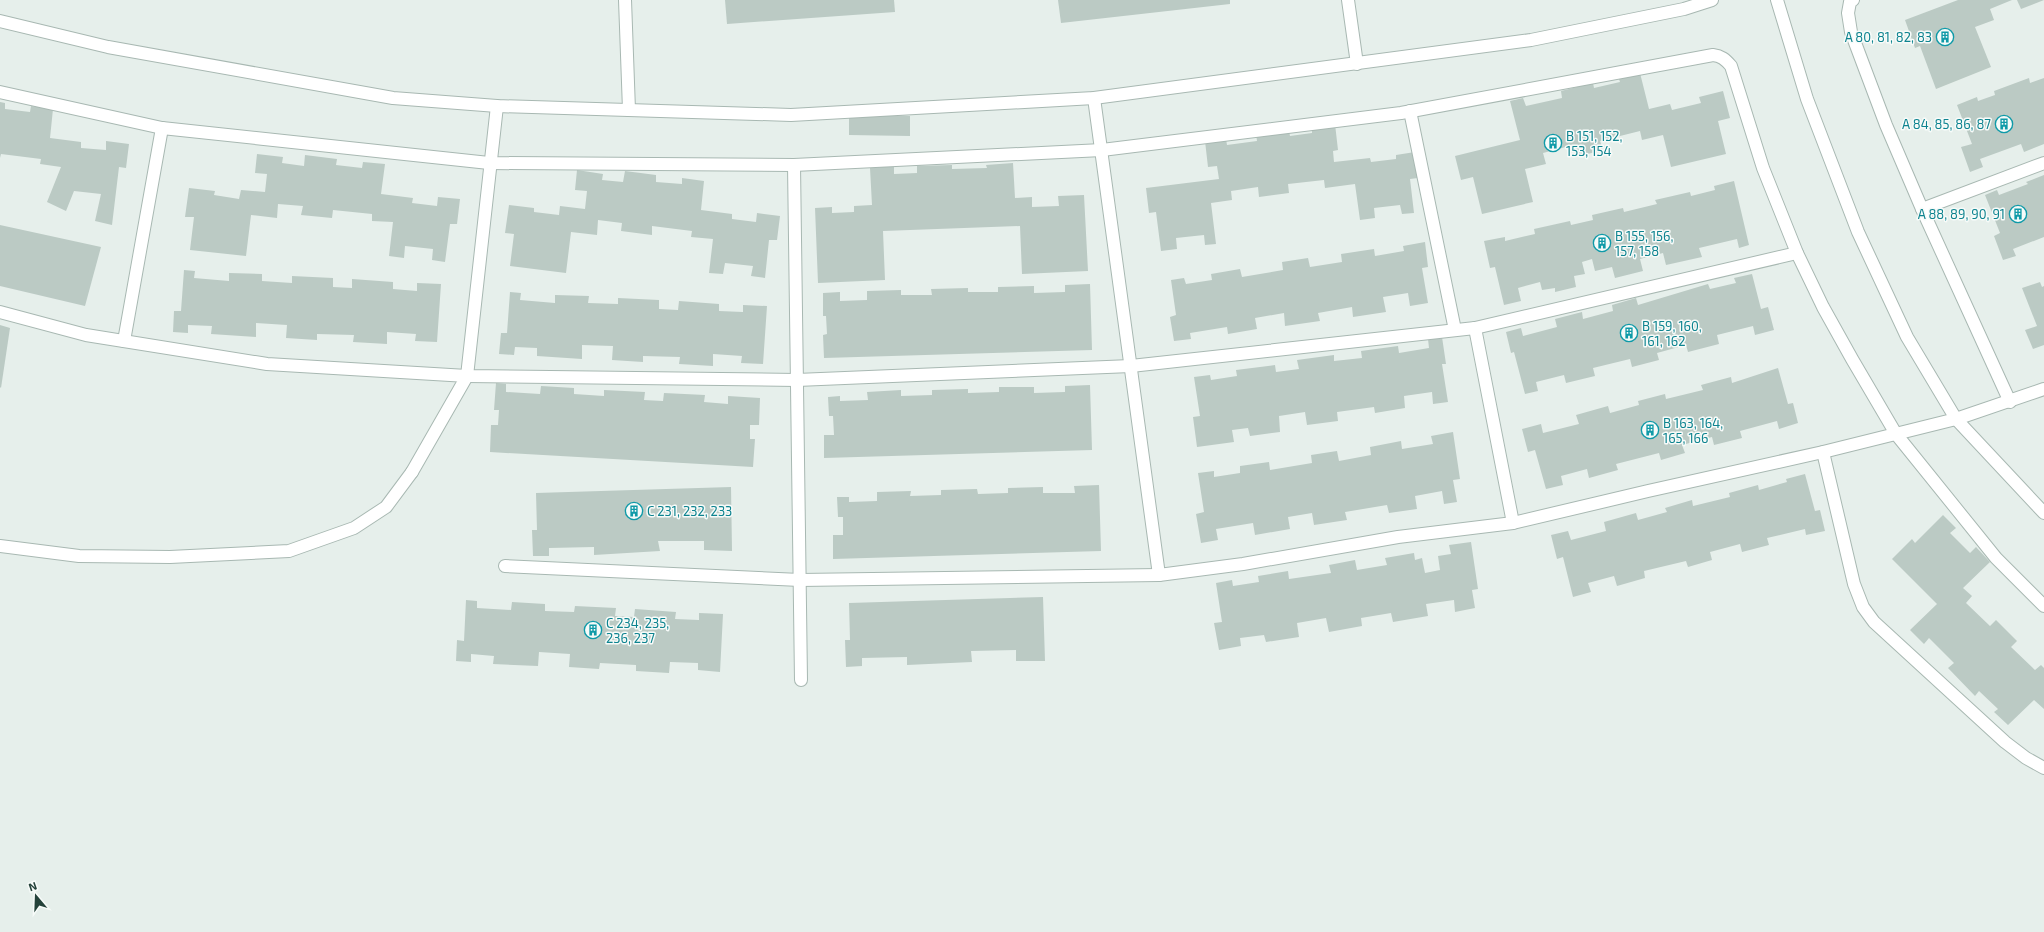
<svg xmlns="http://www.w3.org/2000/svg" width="2044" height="932" font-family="'Exo 2',sans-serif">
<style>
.building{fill:#bbcac4}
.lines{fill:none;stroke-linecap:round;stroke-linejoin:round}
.lane-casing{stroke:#a8b8b2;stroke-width:14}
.street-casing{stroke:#a8b8b2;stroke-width:14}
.lane{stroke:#fff;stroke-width:12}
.street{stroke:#fff;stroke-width:12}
.labels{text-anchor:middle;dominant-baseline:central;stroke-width:3;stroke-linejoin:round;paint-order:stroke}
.culture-label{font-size:13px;fill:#0d838f;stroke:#f7fbf9;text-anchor:start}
</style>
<rect width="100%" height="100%" fill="#e6efeb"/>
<g class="building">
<path d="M725 0H894L895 12 727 24Z"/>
<path d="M1058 0H1230V4L1061 23Z"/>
<path d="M1958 0H2012L1990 9 1994 20 1975 27 1991 67 1936 89 1920 46 1915 48 1905 20Z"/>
<path d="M2017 0H2044L2021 9Z"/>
<path d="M1640 73 1649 109 1670 104 1672 110 1701 103 1699 97 1723 91 1730 118 1718 121 1726 154 1671 167 1663 135 1642 140 1640 131 1600 141 1603 150 1576 157 1573 145 1543 153 1546 164 1525 169 1533 202 1482 214 1473 177 1461 180 1455 156 1520 140 1510 101 1523 98 1526 106 1562 98 1561 91 1593 83 1594 88 1620 82 1619 79Z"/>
<path d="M2029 78 2030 83 2044 78V144L2024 152 2021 144 1980 159 1983 167 1970 172 1961 147 1972 144 1957 105 1977 97 1978 101 1995 95 1994 91Z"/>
<path d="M0 102 5 103V109L30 112 31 106 53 109 50 138 81 142V148L106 150V141L129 144 126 168 119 167 112 225 95 221 101 194 74 191 66 211 47 202 61 167 40 164 41 159 1 154 0 158Z"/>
<path d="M849 115 910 116V136L849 135Z"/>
<path d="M1335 124 1338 150 1333 151 1334 162 1370 158 1371 162 1396 159V155L1415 152 1418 178 1410 179 1414 213 1402 214 1400 205 1374 208 1375 218 1360 220 1355 184 1325 188 1324 180 1288 184 1289 193 1259 197 1258 187 1231 191 1232 200 1211 203 1216 244 1205 245 1204 235 1176 238 1177 249 1161 251 1156 212 1149 213 1146 188 1219 179 1217 166 1208 167 1205 141 1226 139 1227 145 1257 141 1256 134 1289 131 1290 136 1312 133V127Z"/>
<path d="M257 154 283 157 282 163 304 166 305 155 337 159 336 165 362 168 363 162 385 164 381 194 413 198 412 203 437 206 438 197 460 199 457 224H450L445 262 432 260 433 249 405 246 404 258 389 256 393 222 372 221V214L333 210 332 218 301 215 303 206 278 204 277 218 251 215 246 256 190 250 194 217H185L189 188 215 191 214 195 239 199 241 190 265 192 267 174 255 173Z"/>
<path d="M1013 163 1015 198 1032 197V207L1059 206 1058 196 1084 195 1088 271 1022 274 1020 226 883 231 885 280 818 283 815 208 832 207V213L854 212V206L872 205 870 168 894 166V174L917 173V166L952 165V169L987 168 986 165Z"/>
<path d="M577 170 603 174 602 180 623 182 625 171 656 175V182L682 184V178L704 181 701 210 732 214V219L756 222 757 213 780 216 777 240H769L765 278 751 276 753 266 725 263 723 274 709 273 713 239 691 237 692 231 652 226V235L621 231 622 223 598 220 597 235 571 232 566 273 510 266 514 234 505 233 509 205 534 208V212L559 215 560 206 585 209 587 191 575 190Z"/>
<path d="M2044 175V237L2013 249 2016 256 2003 260 1994 236 2000 233 1985 195 1997 190 1999 195 2028 184 2026 182Z"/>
<path d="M1734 181 1749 245 1739 248 1737 239 1699 248 1702 257 1666 265 1663 253 1640 259 1643 271 1615 278 1612 267 1595 271 1592 259 1582 262 1585 274 1574 276 1576 287 1555 292V288L1542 290 1540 282 1518 288 1521 301 1504 305 1495 267 1490 268 1484 241 1505 237V241L1535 234 1534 229 1570 221 1571 225 1593 220 1592 215 1623 208 1624 212 1657 204 1655 200 1690 192 1691 196 1715 190 1714 186Z"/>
<path d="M0 225 101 247 85 306 0 286Z"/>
<path d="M1425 242 1428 267 1422 268 1428 303 1410 306 1408 293 1383 297 1386 312 1353 317 1352 307 1318 313 1320 321 1285 326 1284 313 1255 318 1257 329 1228 334 1227 327 1190 333 1191 339 1174 341 1170 317 1176 315 1171 280 1184 278 1186 284 1212 280 1211 274 1240 269 1242 277 1283 270 1282 262 1308 258 1310 267 1342 262 1341 254 1374 249 1375 256 1404 251 1403 246Z"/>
<path d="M184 270 195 271 194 278 229 281V273L262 274V281L292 283V276L333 278V287L352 288V279L393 282V289L417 291V283L441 284 437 342 415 341 416 334 387 332V344L353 342 354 335 317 334V340L286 338 287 325 256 323V337L211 334 212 326 188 325V333L173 332 174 311H181Z"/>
<path d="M1752 274 1761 309 1768 307 1774 330 1755 335 1753 326 1717 335 1719 344 1688 352 1686 345 1657 353 1659 360 1632 367 1630 359 1593 368 1595 376 1566 383 1564 375 1536 382 1538 391 1525 394 1514 352 1511 353 1506 332 1521 328 1523 336 1557 327 1555 319 1582 312 1583 319 1613 311 1612 305 1636 298 1638 305 1708 284 1710 289 1736 283 1734 278Z"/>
<path d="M2040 282 2042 287 2044 286V345L2033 349 2025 330 2037 326 2022 288Z"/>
<path d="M1090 284 1092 350 824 358 823 335 827 334 826 316H823V293L840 292V301L867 300V291L901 290V295H932L931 289 968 288V292H998V287L1034 286V293L1065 292V285Z"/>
<path d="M510 292 521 293 520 300 555 303V295L589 296 588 303 618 304V298L659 300V309L678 310 679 301 719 304V311L743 312V305L767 306 763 364 741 363 742 356 713 354V366L679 364 680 357 643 356V362L612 360 613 346 582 345V359L537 356V348L515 347 514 355 499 354 501 333H507Z"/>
<path d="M0 325 10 328 1 388 0 387Z"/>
<path d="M1442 337 1446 364H1442L1448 402 1433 404 1432 392 1404 396 1405 408 1375 413 1374 407 1337 412 1338 421 1307 425 1305 412 1279 416 1280 432 1250 436 1248 428 1232 430 1234 442 1197 447 1193 417 1200 416 1194 377 1210 375 1211 380 1237 376 1236 370 1275 365 1276 372 1299 369 1297 360 1334 355V361L1362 358 1361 351 1398 346 1399 353 1429 348 1428 339Z"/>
<path d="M1778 368 1788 404 1793 403 1798 423 1779 429 1777 421 1740 431 1742 438 1714 445 1712 437 1682 445 1685 453 1661 460 1659 453 1616 464 1618 470 1589 478 1587 469 1561 476 1563 485 1546 489 1535 450 1528 452 1522 429 1541 424 1543 433 1579 424 1576 415 1608 406 1610 413 1639 405 1638 401 1665 394 1666 399 1703 390 1701 385 1731 377 1732 383Z"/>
<path d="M496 383 506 384V392L540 394 541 386 574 388V394L604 396V390L645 392 644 400 663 401 664 393 705 395 704 402 728 404V396L760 398 759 425H750V439H755L753 467 490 452 491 425H498L499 410H494Z"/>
<path d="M1090 385 1092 450 824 458V435H834L833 416H829L828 397 840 396V401L868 400 867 392 901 390V396L932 395V390L968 389V393L999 392V387H1034V393L1065 392V386Z"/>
<path d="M1453 432 1460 479 1453 480 1457 502 1444 504 1442 491 1415 496 1417 509 1389 513 1387 505 1345 512 1347 520 1314 525 1312 513 1288 517 1290 529 1255 535 1253 523 1216 529 1218 540 1201 543 1196 514 1204 512 1198 473 1214 471V477L1240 473V466L1269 462 1270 470 1312 463 1311 455 1337 451 1339 461 1371 455 1370 447 1401 441 1402 449 1433 444 1431 436Z"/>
<path d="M1805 474 1815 511 1820 510 1825 531 1806 535 1805 529 1767 538 1769 545 1742 552 1740 544 1710 552 1712 560 1688 567 1686 561 1644 571 1645 578 1617 586 1614 576 1588 583 1591 592 1573 597 1563 557 1557 559 1551 535 1568 531 1571 540 1606 531 1604 522 1636 513 1638 520 1667 512 1665 508 1692 500 1693 506 1730 497 1729 493 1758 485 1759 490 1787 482 1786 479Z"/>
<path d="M1099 485 1101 551 833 559V535H843V517H838L837 497H849V502L877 501V492L911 491 910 496 941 495V490L977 489 978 494 1008 493V488L1043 487V493H1075L1074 486Z"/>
<path d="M731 487 732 551 704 550V541H658L660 551 594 555V547L549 548V556H533L532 530H537L536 493Z"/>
<path d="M1943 515 1956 528 1950 533 1970 553 1976 547 1990 562 1963 588 1972 596 1966 603 1990 626 1996 620 2017 641 2011 647 2035 670 2041 665 2044 668V709L2034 700 2008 725 1994 712 1998 709 1979 691 1975 696 1948 668 1954 663 1929 638 1924 644 1910 630 1937 604 1892 559 1912 539 1915 543Z"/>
<path d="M1471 542 1478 589 1472 590 1475 608 1455 612 1454 600 1426 604 1428 616 1393 622 1391 613 1361 618 1362 626 1329 632 1326 618 1297 623 1299 637 1266 642 1264 635 1240 638 1241 646 1219 650 1214 623 1222 622 1216 583 1232 580 1233 586 1259 582 1258 576 1288 571 1289 579 1331 573 1329 565 1355 560 1357 570 1387 565 1385 558 1414 553 1415 560 1422 558 1425 573 1440 570 1438 556 1451 554 1449 545Z"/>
<path d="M1043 597 1045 661H1016V650L971 651 972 662 907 665V657L862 658V666L846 667 845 640H850L849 603Z"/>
<path d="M466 600 477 601V608L511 610 512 602 545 604V611L574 612 575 606 616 608 615 616 634 617 635 609 676 612 675 619 699 620V613L723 614 720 672 698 670V663L670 662 669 673 636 671V665L600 663 599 669 569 667 570 654 539 652 538 666 493 664 494 656 471 654V662L456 661 457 640 464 641Z"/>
</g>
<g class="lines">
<defs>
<g id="lane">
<path d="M625 0 629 110"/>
<path d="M1348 0 1357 64"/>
<path d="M1777 0 1807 99 1858 232 1907 337 1956 419 2044 513"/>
<path d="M1853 0 1850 2 1848 13 1851 32 1886 125 1922 209 2010 402"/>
<path d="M0 21 108 47 393 98 497 106 791 115 1094 98 1531 40 1684 9 1712 0"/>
<path d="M0 92 162 128 489 163 794 165 1102 150 1401 113 1713 55C1721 56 1725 59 1731 66L1763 168 1797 253 1823 307 1852 359 1896 434 1996 558 2044 606"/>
<path d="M1094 98 1159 575 1243 564 1398 537 1513 523 1648 491 1823 452 1956 419 2044 389"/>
<path d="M497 106 467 376 797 380 1131 366 1475 328 1797 253"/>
<path d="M1410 111 1455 330"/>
<path d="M794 165 801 680"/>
<path d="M1922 209 2044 163"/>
<path d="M0 312 86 335 267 364 467 376 412 472"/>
<path d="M1475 328 1513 523"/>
<path d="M124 341 162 128"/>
<path d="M1823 452 1854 584 1863 607 1874 622 2005 742 2026 758 2044 768"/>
<path d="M505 566 800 580 1159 575"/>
</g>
<path id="street" d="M0 546 79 556 170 557 289 551 354 528 386 507 412 472"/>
</defs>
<use href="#lane" class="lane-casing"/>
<use href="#street" class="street-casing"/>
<use href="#lane" class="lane"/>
<use href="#street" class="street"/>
</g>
<defs>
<symbol id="building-ring" viewBox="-11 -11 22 22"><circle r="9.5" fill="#f7fbf9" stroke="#0f9aa8" stroke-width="1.5"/><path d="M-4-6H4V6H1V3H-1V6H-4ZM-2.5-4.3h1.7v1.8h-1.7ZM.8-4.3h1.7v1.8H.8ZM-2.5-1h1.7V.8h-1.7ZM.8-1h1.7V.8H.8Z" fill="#0f9aa8"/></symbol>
</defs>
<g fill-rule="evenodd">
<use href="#building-ring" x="1935" y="27" width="20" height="20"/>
<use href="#building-ring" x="1994" y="114" width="20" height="20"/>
<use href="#building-ring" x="1543" y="133" width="20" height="20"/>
<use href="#building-ring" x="2008" y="204" width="20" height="20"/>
<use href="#building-ring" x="1592" y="233" width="20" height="20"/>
<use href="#building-ring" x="1619" y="323" width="20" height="20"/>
<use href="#building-ring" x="1640" y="420" width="20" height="20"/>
<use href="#building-ring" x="624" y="501" width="20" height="20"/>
<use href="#building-ring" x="583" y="620" width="20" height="20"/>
</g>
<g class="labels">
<g class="culture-label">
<text x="1932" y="37" text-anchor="end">A 80, 81, 82, 83</text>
<text x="1991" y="124" text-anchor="end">A 84, 85, 86, 87</text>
<text x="1566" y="136">B 151, 152,<tspan x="1566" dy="15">153, 154</tspan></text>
<text x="2005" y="214" text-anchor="end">A 88, 89, 90, 91</text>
<text x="1615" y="236">B 155, 156,<tspan x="1615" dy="15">157, 158</tspan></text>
<text x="1642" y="326">B 159, 160,<tspan x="1642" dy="15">161, 162</tspan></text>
<text x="1663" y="423">B 163, 164,<tspan x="1663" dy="15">165, 166</tspan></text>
<text x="647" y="511">C 231, 232, 233</text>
<text x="606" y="623">C 234, 235,<tspan x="606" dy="15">236, 237</tspan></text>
</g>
</g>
<g transform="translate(36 896) rotate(341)" stroke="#f7fbf9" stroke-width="3" paint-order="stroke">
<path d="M0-3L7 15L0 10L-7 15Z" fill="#24423a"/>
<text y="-6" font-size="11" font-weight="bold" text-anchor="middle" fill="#24423a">N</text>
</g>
</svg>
